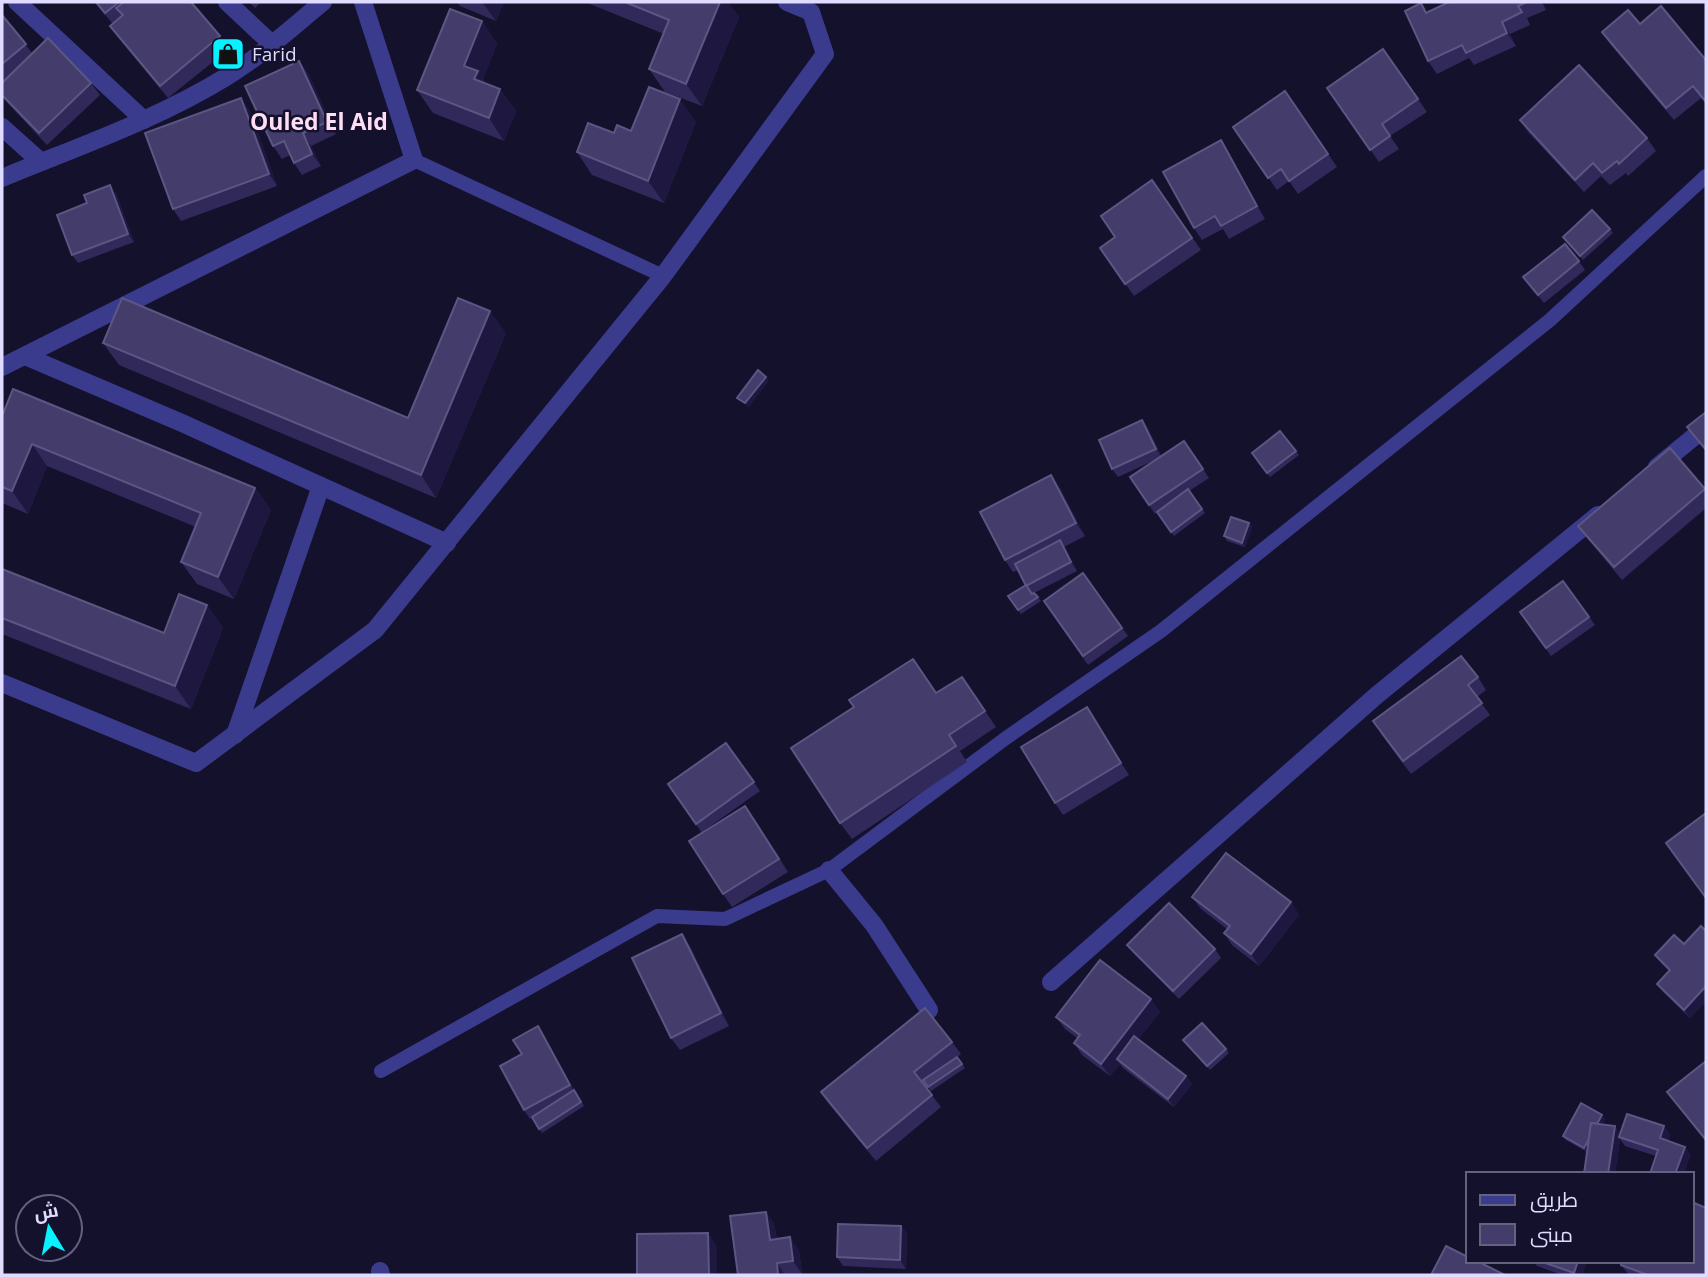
<svg xmlns="http://www.w3.org/2000/svg" width="1708" height="1277" font-family="'Open Sans',Cairo,sans-serif">
<style>
.lines{fill:none;stroke-linecap:round;stroke-linejoin:round}
.service{stroke:#3b3b8d;stroke-width:14}
.minor{stroke:#3b3b8d;stroke-width:18}
.tertiary{stroke:#3b3b8d;stroke-width:18}
.wall{fill:#31295a}
.shaded-wall{fill:#1e1841}
.building{fill:#443d6c;stroke:#5c5683;stroke-width:2}
.labels{text-anchor:middle;dominant-baseline:central;stroke-width:5;stroke-linejoin:round;paint-order:stroke}
.poi-label{font-size:19px;fill:#dfdcff;stroke:#14112d;text-anchor:start}
.quarter-label{font-size:23px;font-weight:bold;fill:#ffdef5;stroke:#14112d}
</style>
<rect width="100%" height="100%" fill="#14112d"/>
<g class="lines">
<g class="service">
<path d="M414 160 663 276"/>
<path d="M381 1071 657 916 725 919 829 870 1006 738 1161 631 1550 320 1706 176"/>
</g>
<g class="minor">
<path d="M17 2 144 120"/>
<path d="M227 2 272 44"/>
<path d="M2 127 41 162"/>
<path d="M25 356 182 423 447 543"/>
<path d="M2 367 414 160 363 2"/>
<path d="M1657 467 1706 427"/>
<path d="M2 683 196 763 375 630 663 276 825 54 811 12 787 2"/>
<path d="M235 735 321 486"/>
<path d="M829 870 874 925 929 1010"/>
<path d="M1051 982 1377 695 1598 515"/>
<path d="M380 1271 381 1275"/>
</g>
<path class="tertiary" d="M2 178C77 147 156 120 226 77 261 56 291 28 323 2"/>
</g>
<g class="wall">
<path d="M94 2H191L220 36 229 49 168 98 119 38 110 26 113 24Z"/>
<path d="M249 2H261L255 8Z"/>
<path d="M457 2H504L496 21 460 6Z"/>
<path d="M585 2H728L739 17 702 106 665 92 649 69 664 34Z"/>
<path d="M1449 2H1542L1546 10 1527 18 1530 25 1510 34 1516 46 1474 65 1469 58 1437 74 1428 61 1421 3 1427 12Z"/>
<path d="M2 15 32 53 91 83 100 95 47 145 2 97Z"/>
<path d="M482 21 497 44 483 79 486 83 500 89 516 111 504 141 433 113 417 90Z"/>
<path d="M1640 24 1706 60V104L1701 98 1674 120 1611 45 1602 32Z"/>
<path d="M1383 49 1427 112 1390 136 1399 149 1379 162 1327 88Z"/>
<path d="M299 61 308 73 336 134 311 146 321 166 302 175 294 163 290 155 282 159 273 146Z"/>
<path d="M1285 91 1337 167 1298 194 1289 181 1277 190 1233 127Z"/>
<path d="M250 111 277 186 181 221 173 209Z"/>
<path d="M1520 120 1647 138 1656 151 1628 176 1626 173 1610 185 1601 176 1584 192 1528 132Z"/>
<path d="M696 122 664 203 592 175 577 152 614 133Z"/>
<path d="M1229 153 1265 219 1229 239 1223 229 1202 240 1194 228Z"/>
<path d="M1152 180 1201 250 1134 296 1100 248 1115 237Z"/>
<path d="M116 193 134 242 78 263 72 255 87 203Z"/>
<path d="M1610 229 1613 233 1583 260 1563 237Z"/>
<path d="M1579 261 1585 270 1544 303 1523 277Z"/>
<path d="M506 333 436 498 119 365 103 343 408 418Z"/>
<path d="M2 416 255 488 271 510 234 599 197 584 181 562 196 527 47 466 28 514 2 503Z"/>
<path d="M1148 428 1161 456 1184 441 1209 478 1189 491 1205 513 1174 536 1157 512 1155 514 1130 477 1153 461 1118 477 1112 469Z"/>
<path d="M1280 431 1299 455 1270 477 1252 453Z"/>
<path d="M1670 448 1706 491V508L1622 580 1587 538 1578 526Z"/>
<path d="M1060 488 1085 536 1064 547 1077 571 1034 593 1041 601 1021 614 1018 610 1026 585 1018 570 1013 572 1005 560Z"/>
<path d="M1249 523 1252 527 1245 547 1227 541 1224 536Z"/>
<path d="M2 569 164 633 207 605 223 628 191 709 2 634Z"/>
<path d="M1083 573 1128 636 1088 665 1044 601Z"/>
<path d="M1563 581 1595 625 1551 656 1520 612Z"/>
<path d="M1478 677 1486 690 1477 697 1490 715 1411 774 1381 734Z"/>
<path d="M937 693H973L996 727 960 751 967 762 852 839 840 823Z"/>
<path d="M1087 707 1129 775 1063 815 1055 803Z"/>
<path d="M726 743 760 791 702 832 754 818 788 872 732 907 723 894 702 833 668 784Z"/>
<path d="M1192 897 1291 902 1299 915 1259 966 1232 945 1224 933 1227 929 1201 909Z"/>
<path d="M1706 931V1001L1690 1018 1663 992 1657 984 1669 971 1661 963 1655 955 1684 944Z"/>
<path d="M1127 945 1215 949 1221 958 1179 999 1133 953Z"/>
<path d="M690 946 729 1026 680 1050 671 1038Z"/>
<path d="M1160 1012 1138 1039 1186 1076 1192 1084 1174 1107 1123 1068 1120 1064 1110 1076 1082 1055 1074 1043 1077 1038 1065 1029 1056 1017Z"/>
<path d="M538 1026 544 1035 574 1090 584 1106 542 1133 532 1118 530 1119 524 1110 522 1054Z"/>
<path d="M1183 1040 1226 1049 1229 1053 1210 1070Z"/>
<path d="M952 1042 961 1054 957 1057 965 1068 931 1091 925 1083 923 1084 941 1107 876 1161 829 1104 821 1092Z"/>
<path d="M1706 1061V1142L1667 1092Z"/>
<path d="M1605 1119 1602 1124 1615 1126 1620 1134 1664 1126 1670 1135 1668 1141 1685 1147 1691 1155 1656 1156 1625 1146 1620 1139 1615 1173 1584 1174 1587 1152 1566 1140 1563 1136Z"/>
<path d="M766 1212 774 1224 777 1239 799 1250 802 1274 788 1275H738Z"/>
<path d="M901 1226 907 1234 906 1269 843 1266 837 1257Z"/>
<path d="M1533 1261H1587L1582 1275H1562L1537 1266Z"/>
<path d="M1621 1265 1706 1275H1629Z"/>
</g>
<g class="shaded-wall">
<path d="M482 2H504L496 21Z"/>
<path d="M720 2H728L739 17 702 106 686 84Z"/>
<path d="M482 21 497 44 483 79 493 93 490 101 464 66Z"/>
<path d="M1502 22 1510 34 1516 46 1507 33Z"/>
<path d="M299 61 308 73 336 134 327 122Z"/>
<path d="M500 89 516 111 504 141 489 118Z"/>
<path d="M241 98 250 111 277 186 269 174Z"/>
<path d="M680 99 696 122 664 203 648 181Z"/>
<path d="M303 133 311 146 321 166 312 154Z"/>
<path d="M1221 140 1229 153 1265 219 1257 206Z"/>
<path d="M110 185 116 193 134 242 128 234Z"/>
<path d="M490 311 506 333 436 498 421 475Z"/>
<path d="M766 377 769 381 748 408 745 403Z"/>
<path d="M1142 420 1148 428 1161 458 1156 449Z"/>
<path d="M32 444 47 466 28 514 12 491Z"/>
<path d="M1051 475 1060 488 1085 536 1076 523Z"/>
<path d="M255 488 271 510 234 599 218 577Z"/>
<path d="M1249 523 1252 527 1245 547 1242 543Z"/>
<path d="M1060 540 1066 549 1077 571 1071 562Z"/>
<path d="M207 605 223 628 191 709 175 686Z"/>
<path d="M1087 707 1095 719 1129 775 1121 763Z"/>
<path d="M1291 902 1299 915 1259 966 1251 954Z"/>
<path d="M682 934 690 946 729 1026 721 1013Z"/>
<path d="M1706 986V1001L1690 1018 1684 1010Z"/>
<path d="M1151 999 1160 1012 1121 1062 1117 1059 1120 1064 1110 1076 1101 1064Z"/>
<path d="M538 1026 544 1035 576 1094 570 1085Z"/>
<path d="M1186 1076 1192 1084 1174 1107 1168 1099Z"/>
<path d="M1602 1115 1605 1119 1587 1152 1584 1148Z"/>
<path d="M1615 1126 1621 1134 1615 1174H1608Z"/>
<path d="M1664 1126 1670 1135 1666 1146 1660 1138Z"/>
<path d="M1685 1147 1691 1155 1684 1174H1675Z"/>
<path d="M766 1212 774 1224 779 1253 770 1240Z"/>
<path d="M901 1226 907 1234 906 1269 900 1260Z"/>
<path d="M708 1233 717 1246V1275H709Z"/>
<path d="M790 1237 799 1250 802 1274 793 1261Z"/>
<path d="M1578 1261H1587L1582 1275H1575L1574 1273Z"/>
<path d="M777 1263 785 1275H778Z"/>
</g>
<g class="building">
<path d="M96 2H119L105 13Z"/>
<path d="M124 2H191L220 36 160 86 110 26 123 15 116 8Z"/>
<path d="M625 2H720L686 84 649 69 669 20Z"/>
<path d="M1449 2H1527L1518 6 1522 12 1502 22 1507 33 1466 53 1462 45 1428 61 1405 11 1421 3 1426 13Z"/>
<path d="M1661 6 1706 60V102L1693 86 1666 108 1602 32 1628 10 1640 24Z"/>
<path d="M450 9 482 21 464 66 478 71 474 79 500 89 489 118 417 90Z"/>
<path d="M2 15 26 44 2 64Z"/>
<path d="M48 38 91 83 39 133 2 95V83Z"/>
<path d="M1383 49 1418 99 1382 124 1390 136 1370 150 1327 88Z"/>
<path d="M299 61 327 122 303 133 312 154 294 163 284 141 273 146 245 86Z"/>
<path d="M1579 65 1647 138 1619 164 1617 161 1602 173 1593 163 1575 180 1520 120Z"/>
<path d="M649 87 680 99 648 181 577 152 588 123 614 133 617 125 631 131Z"/>
<path d="M1285 91 1328 154 1289 181 1281 169 1268 178 1233 127Z"/>
<path d="M241 98 269 174 173 209 145 133Z"/>
<path d="M1221 140 1257 206 1221 226 1215 216 1194 228 1163 172Z"/>
<path d="M1152 180 1192 238 1125 284 1100 248 1115 237 1101 216Z"/>
<path d="M110 185 128 234 72 255 57 215 87 203 84 195Z"/>
<path d="M1592 210 1610 229 1580 256 1563 237Z"/>
<path d="M1565 244 1579 261 1538 295 1523 277Z"/>
<path d="M122 298 408 418 458 298 490 311 421 475 103 343Z"/>
<path d="M758 370 766 377 745 403 737 398Z"/>
<path d="M13 389 255 488 218 577 181 562 201 513 32 444 12 491 2 487V416Z"/>
<path d="M1706 412V450L1687 427Z"/>
<path d="M1142 420 1156 449 1112 469 1099 440Z"/>
<path d="M1280 431 1296 451 1267 473 1252 453Z"/>
<path d="M1184 441 1203 469 1149 505 1130 477Z"/>
<path d="M1670 448 1705 489 1614 567 1578 526Z"/>
<path d="M1051 475 1076 523 1005 560 980 512Z"/>
<path d="M1188 489 1202 509 1171 532 1157 512Z"/>
<path d="M1231 517 1249 523 1242 543 1224 536Z"/>
<path d="M1060 540 1071 562 1026 586 1015 564Z"/>
<path d="M2 569 164 633 179 594 207 605 175 686 2 618Z"/>
<path d="M1083 573 1122 628 1083 656 1044 601Z"/>
<path d="M1563 581 1589 617 1546 648 1520 612Z"/>
<path d="M1026 585 1032 594 1034 593 1038 597 1018 610 1008 596Z"/>
<path d="M1461 656 1478 677 1468 685 1482 703 1403 761 1373 721Z"/>
<path d="M913 659 936 693 962 677 985 711 949 735 956 746 840 823 791 748 854 707 849 700Z"/>
<path d="M1087 707 1121 763 1055 803 1021 747Z"/>
<path d="M726 743 754 782 696 824 668 784Z"/>
<path d="M745 806 779 859 723 894 689 841Z"/>
<path d="M1706 813V898L1666 843Z"/>
<path d="M1226 853 1291 902 1251 954 1224 933 1230 926 1192 897Z"/>
<path d="M1169 903 1215 949 1173 991 1127 945Z"/>
<path d="M1701 926 1706 931V986L1684 1010 1657 984 1670 970 1655 955 1674 935 1684 944Z"/>
<path d="M682 934 721 1013 671 1038 632 958Z"/>
<path d="M1100 960 1151 999 1101 1064 1074 1043 1080 1035 1056 1017Z"/>
<path d="M925 1008 952 1042 914 1072 932 1095 867 1148 821 1092Z"/>
<path d="M1202 1023 1226 1049 1207 1066 1183 1040Z"/>
<path d="M538 1026 570 1085 524 1110 500 1066 522 1054 513 1040Z"/>
<path d="M1134 1036 1186 1076 1168 1099 1117 1059Z"/>
<path d="M957 1057 962 1064 928 1087 923 1080Z"/>
<path d="M1706 1061V1140L1667 1092Z"/>
<path d="M574 1090 581 1102 539 1129 532 1117Z"/>
<path d="M1581 1103 1602 1115 1597 1124 1591 1123 1589 1139 1584 1148 1563 1136Z"/>
<path d="M1627 1114 1664 1126 1660 1138 1685 1147 1675 1174H1650L1658 1150 1619 1137Z"/>
<path d="M1591 1123 1615 1126 1608 1174H1584Z"/>
<path d="M1692 1202 1706 1208V1275H1648L1621 1265 1622 1261H1692Z"/>
<path d="M766 1212 770 1240 790 1237 793 1261 777 1263 778 1275H738L730 1216Z"/>
<path d="M838 1224 901 1226 900 1260 837 1257Z"/>
<path d="M708 1233 709 1275H637V1234Z"/>
<path d="M1446 1246 1468 1257V1261H1477L1505 1275H1431Z"/>
<path d="M1540 1261H1578L1574 1273Z"/>
</g>
<defs>
<symbol id="shop-square" viewBox="-11 -11 22 22"><rect x="-9" y="-9" width="18" height="18" rx="4" fill="#08f1ff" stroke="#14112d"/><path d="M-5-2.5h2.3a2.7 3.5 0 0 1 5.4 0H5L5.5 6h-11ZM-1.5-2.5h3a1.5 2.3 0 0 0-3 0Z" fill="#111"/></symbol>
</defs>
<g fill-rule="evenodd">
<use href="#shop-square" x="209" y="35" width="38" height="38"/>
</g>
<g class="labels">
<g class="poi-label">
<text x="252" y="54">Farid</text>
</g>
<g class="quarter-label">
<text x="319" y="121">Ouled El Aid</text>
</g>
</g>
<rect width="1708" height="1277" fill="none" stroke="#dfdcff" stroke-width="7"/>
<rect x="1466" y="1172" width="228" height="91" fill="#14112d" stroke="#656281" stroke-width="2"/>
<rect x="1480" y="1195" width="35" height="10" fill="#3b3b8d" stroke="#656281" stroke-width="2"/>
<text x="1530" y="1207" font-size="21" fill="#dfdcff">طريق</text>
<rect x="1480" y="1224" width="35" height="21" fill="#443d6c" stroke="#656281" stroke-width="2"/>
<text x="1530" y="1242" font-size="21" fill="#dfdcff">مبنى</text>
<g transform="translate(49 1228) rotate(350)"><circle r="33" fill="#14112d" stroke="#656281" stroke-width="2"/>
<path d="M0-5L12 26L0 18L-12 26Z" fill="#08f1ff"/>
<text y="-10" font-size="19" font-weight="bold" text-anchor="middle" fill="#dfdcff">ش</text>
</g>
</svg>
